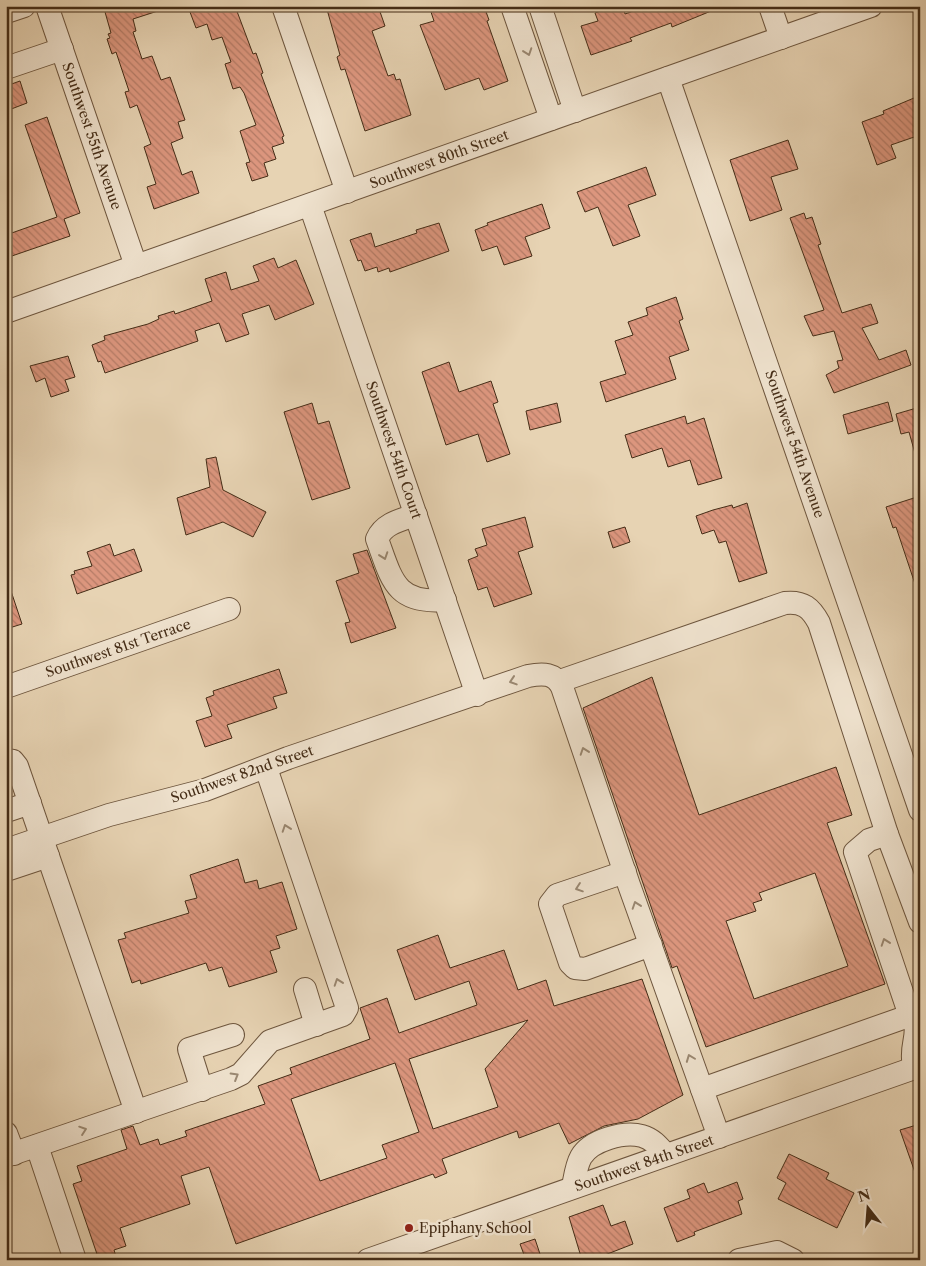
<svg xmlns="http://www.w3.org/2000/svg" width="926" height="1266" font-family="'Libre Caslon Text',serif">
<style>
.building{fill:url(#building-back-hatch);stroke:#452d17;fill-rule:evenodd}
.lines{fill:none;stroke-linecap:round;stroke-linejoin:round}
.minor-casing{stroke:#6e563e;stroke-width:24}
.minor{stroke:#efe2ce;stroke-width:22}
.oneway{stroke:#9a8872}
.poi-dot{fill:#8f2418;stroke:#efe2ce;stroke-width:2}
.labels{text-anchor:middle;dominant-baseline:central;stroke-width:5;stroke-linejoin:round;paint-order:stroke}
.street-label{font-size:14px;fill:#452d17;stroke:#efe2ce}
.poi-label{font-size:14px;fill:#452d17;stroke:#efe2ce;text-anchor:start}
</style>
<defs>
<pattern id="building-back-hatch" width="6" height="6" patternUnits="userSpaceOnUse" patternTransform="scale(1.25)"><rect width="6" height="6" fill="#dc967e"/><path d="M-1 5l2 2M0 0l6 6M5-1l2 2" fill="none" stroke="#b47b66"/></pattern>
</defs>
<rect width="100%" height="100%" fill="#e7d3b3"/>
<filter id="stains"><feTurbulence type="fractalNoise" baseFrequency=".004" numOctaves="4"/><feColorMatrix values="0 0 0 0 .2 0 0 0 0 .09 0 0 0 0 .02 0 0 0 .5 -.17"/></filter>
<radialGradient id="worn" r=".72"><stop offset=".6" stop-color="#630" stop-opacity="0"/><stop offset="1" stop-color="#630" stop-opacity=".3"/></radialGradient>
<g class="building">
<path d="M123 6H164V9L133 19 136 31 133 32 142 59 152 56 161 80 170 77 185 120 178 122 183 138 171 143 182 175 192 171 199 193 154 209 147 187 156 184 144 147 151 144 137 105 130 108 125 92 129 91 116 52 112 54 107 39 110 38 108 34 111 33 105 12Z"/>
<path d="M207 6H235L253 54 256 53 263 73 261 74 284 136 282 137 284 143 272 147 276 159 264 163 268 176 252 181 246 163 250 162 240 131 256 125 244 93 240 87 233 89 225 64 231 62 222 37 212 40 207 24 196 28 190 12Z"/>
<path d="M326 6H378L385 26 372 31 388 76 394 74 396 80 400 79 411 115 365 131 345 69 341 70 337 57 340 55Z"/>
<path d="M429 6H462L464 11 484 6 489 20 487 21 508 81 484 90 479 78 445 90 420 25 434 21Z"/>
<path d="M613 6H623L625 14 647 6H716V9L672 27 671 23 630 38 632 41 591 55 581 26 598 21 595 13Z"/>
<path d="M20 81 27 103 6 111V86Z"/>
<path d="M914 98 920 116V135L891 145 896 158 877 165 862 122 884 114 883 111Z"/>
<path d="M47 117 80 213 64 219 70 236 6 258V235L57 217 25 125Z"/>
<path d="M788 140 798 169 771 177 782 210 750 221 730 160Z"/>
<path d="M646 167 656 195 628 205 640 236 613 246 598 207 585 212 577 192Z"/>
<path d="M542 204 550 228 525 237 532 256 504 265 497 246 482 251 475 230 488 225 487 223Z"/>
<path d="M804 213 806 219 812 217 821 244 818 245 842 313 871 304 878 323 862 328 879 360 906 350 911 365 834 393 826 375 839 368 837 361 843 360 834 331 813 336 804 316 824 310 790 218Z"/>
<path d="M439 223 449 251 390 272 389 268 378 272 377 267 365 271 361 260 358 261 350 240 371 233 375 247 417 233 416 230Z"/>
<path d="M274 258 278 268 296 260 314 304 275 320 269 305 242 314 249 334 226 342 219 323 195 331 198 341 105 373 101 361 98 362 92 345 105 340 104 336 148 324 159 319 158 316 174 311 175 314 212 301 205 279 226 272 231 290 259 281 253 266Z"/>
<path d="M676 297 683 319 679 321 689 350 669 357 676 379 606 402 600 382 626 374 615 341 633 335 628 322 648 315 646 308Z"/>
<path d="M68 356 75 377 65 380 69 391 51 397 45 378 36 382 30 366Z"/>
<path d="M449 362 459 392 491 381 498 402 493 404 510 454 487 462 478 434 446 445 422 372Z"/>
<path d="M888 402 893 421 848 434 843 415Z"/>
<path d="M312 403 318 424 329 421 350 488 312 500 284 412Z"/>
<path d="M557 403 561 422 530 430 526 411Z"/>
<path d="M920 407V456L916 457 909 432 901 434 896 414Z"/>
<path d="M685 416 687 424 704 418 722 478 698 485 690 460 668 467 662 448 632 458 625 435Z"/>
<path d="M216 457 223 490 266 512 253 537 223 522 186 535 177 498 210 487 206 459Z"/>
<path d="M920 496V590H917L896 527 893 528 886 507Z"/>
<path d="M747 503 767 573 739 582 726 541 719 543 714 530 702 534 696 516 713 510 732 505 733 508Z"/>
<path d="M525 517 533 547 518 552 532 594 494 607 487 587 478 590 468 560 478 556 475 549 487 545 482 529Z"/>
<path d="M625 527 630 542 613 548 608 532Z"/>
<path d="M110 544 114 556 134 549 142 571 77 594 71 575 75 574 74 571 92 566 87 552Z"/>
<path d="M367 550 396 628 351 643 345 623 350 622 336 581 359 573 353 554Z"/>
<path d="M6 585H9L22 624 6 629Z"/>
<path d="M279 669 287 693 273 697 277 708 227 725 232 738 205 747 196 721 212 716 206 698 214 695 213 691Z"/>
<path d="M652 677 699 815 836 767 852 815 827 823 885 984 706 1047 677 966 672 968 583 708ZM815 873 848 966 754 999 726 921 756 911 753 903 762 900 759 893Z"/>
<path d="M238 859 245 883 257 880 259 889 282 882 297 929 276 936 280 948 270 951 277 972 229 987 222 967 209 971 206 963 141 984 140 980 132 983 118 940 126 938 124 933 189 913 185 901 197 898 190 875Z"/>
<path d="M438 935 450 968 504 950 518 990 546 980 554 1006 642 979 683 1095 638 1119 604 1126 569 1144 559 1123 519 1138 517 1131 442 1159 447 1173 435 1178 433 1174 236 1244 209 1167 181 1176 190 1204 120 1228 126 1246 114 1250 117 1260H99L73 1184 82 1181 77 1166 127 1149 121 1130 133 1126 140 1145 158 1139 160 1145 187 1136 185 1131 265 1104 258 1086 292 1074 290 1068 370 1039 360 1008 387 998 399 1033 477 1005 469 981 415 1000 397 950ZM528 1020 485 1069 498 1107 433 1129 409 1059ZM395 1063 419 1132 382 1145 387 1158 320 1181 291 1099Z"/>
<path d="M920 1124V1181H918L900 1130Z"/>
<path d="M789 1154 829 1173 826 1179 854 1193 837 1228 778 1199 786 1183 777 1178Z"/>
<path d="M737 1182 743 1199 738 1201 742 1214 694 1232 695 1235 677 1242 664 1208 690 1198 687 1190 704 1183 708 1193Z"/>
<path d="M603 1205 611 1226 625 1221 633 1244 592 1260H582L569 1217Z"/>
<path d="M535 1239 542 1260H526L520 1244Z"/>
</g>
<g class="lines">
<defs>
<g id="minor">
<path d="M47 6 136 266"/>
<path d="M283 6 347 192"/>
<path d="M512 6 551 119"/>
<path d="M540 6 575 111"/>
<path d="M770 6 781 38"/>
<path d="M6 12 24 6"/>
<path d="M6 68 62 49"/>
<path d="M668 78 920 810"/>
<path d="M310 205 477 695"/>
<path d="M6 312 871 6"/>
<path d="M416 515C401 520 384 523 377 539 392 580 395 604 445 600"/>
<path d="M560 681 785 603C803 601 811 608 819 623L887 834 920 922"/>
<path d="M6 687 229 609"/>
<path d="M6 760 13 761 17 766 136 1112"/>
<path d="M6 811 30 803"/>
<path d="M887 834 869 840 855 852 906 1004C926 1036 908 1038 914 1068"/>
<path d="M6 850 109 815 205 790 288 758 528 676C543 673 555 673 562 687L629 885 719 1137"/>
<path d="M6 870 48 856"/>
<path d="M625 872 557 895 550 904 570 963 575 968 585 969 651 945"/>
<path d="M305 989 316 1025"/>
<path d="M702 1089 920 1012"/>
<path d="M202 1090 189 1049 233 1035"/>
<path d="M6 1133 14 1154"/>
<path d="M37 1146 75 1260"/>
<path d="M6 1156 231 1079 241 1074 270 1041 343 1015 347 1008 266 768"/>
<path d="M573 1187C575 1177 576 1166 581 1157 591 1140 624 1131 642 1136 653 1139 659 1147 666 1155"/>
<path d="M368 1260 920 1066"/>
<path d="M739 1260 777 1252 793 1260"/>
</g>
</defs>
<use href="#minor" class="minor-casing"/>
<use href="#minor" class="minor"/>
</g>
<defs><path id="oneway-chevron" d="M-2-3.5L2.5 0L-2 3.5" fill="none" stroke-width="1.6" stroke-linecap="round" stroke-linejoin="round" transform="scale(1.25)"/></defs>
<g class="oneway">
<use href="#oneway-chevron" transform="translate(528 52) rotate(71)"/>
<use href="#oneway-chevron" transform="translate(384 556) rotate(71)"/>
<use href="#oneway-chevron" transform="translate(513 681) rotate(162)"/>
<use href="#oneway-chevron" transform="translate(584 751) rotate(-109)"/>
<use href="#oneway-chevron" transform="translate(286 828) rotate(-109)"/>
<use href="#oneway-chevron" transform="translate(579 888) rotate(161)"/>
<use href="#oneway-chevron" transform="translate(636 905) rotate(-109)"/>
<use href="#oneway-chevron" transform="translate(885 942) rotate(-109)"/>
<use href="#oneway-chevron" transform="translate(338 982) rotate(-109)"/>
<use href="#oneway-chevron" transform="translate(690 1058) rotate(-111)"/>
<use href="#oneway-chevron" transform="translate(235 1076) rotate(-31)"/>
<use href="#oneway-chevron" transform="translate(83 1130) rotate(-19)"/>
</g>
<circle class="poi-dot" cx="409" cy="1228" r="5"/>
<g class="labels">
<g class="street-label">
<text transform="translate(92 136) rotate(71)">Southwest 55th Avenue</text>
<text transform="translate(439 159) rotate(-20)">Southwest 80th Street</text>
<text transform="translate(795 444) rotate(71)">Southwest 54th Avenue</text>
<text transform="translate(394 450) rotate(71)">Southwest 54th Court</text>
<text transform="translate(118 648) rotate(-19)">Southwest 81st Terrace</text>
<text transform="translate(242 774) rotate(-19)">Southwest 82nd Street</text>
<text transform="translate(644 1163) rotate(-19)">Southwest 84th Street</text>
</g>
<g class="poi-label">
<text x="419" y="1228">Epiphany School</text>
</g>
</g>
<rect width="926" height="1266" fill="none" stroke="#e7d3b3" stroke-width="25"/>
<rect x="8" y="8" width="911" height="1251" fill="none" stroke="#452d17" stroke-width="2.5"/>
<rect x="12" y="12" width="901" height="1241" fill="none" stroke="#452d17"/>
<g transform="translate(868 1208) rotate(343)" stroke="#efe2ce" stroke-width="4" paint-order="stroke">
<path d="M0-4L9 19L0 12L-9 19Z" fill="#452d17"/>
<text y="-8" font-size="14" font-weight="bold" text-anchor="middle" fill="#452d17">N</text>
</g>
<rect width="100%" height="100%" filter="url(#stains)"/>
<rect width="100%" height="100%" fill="url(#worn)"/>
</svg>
